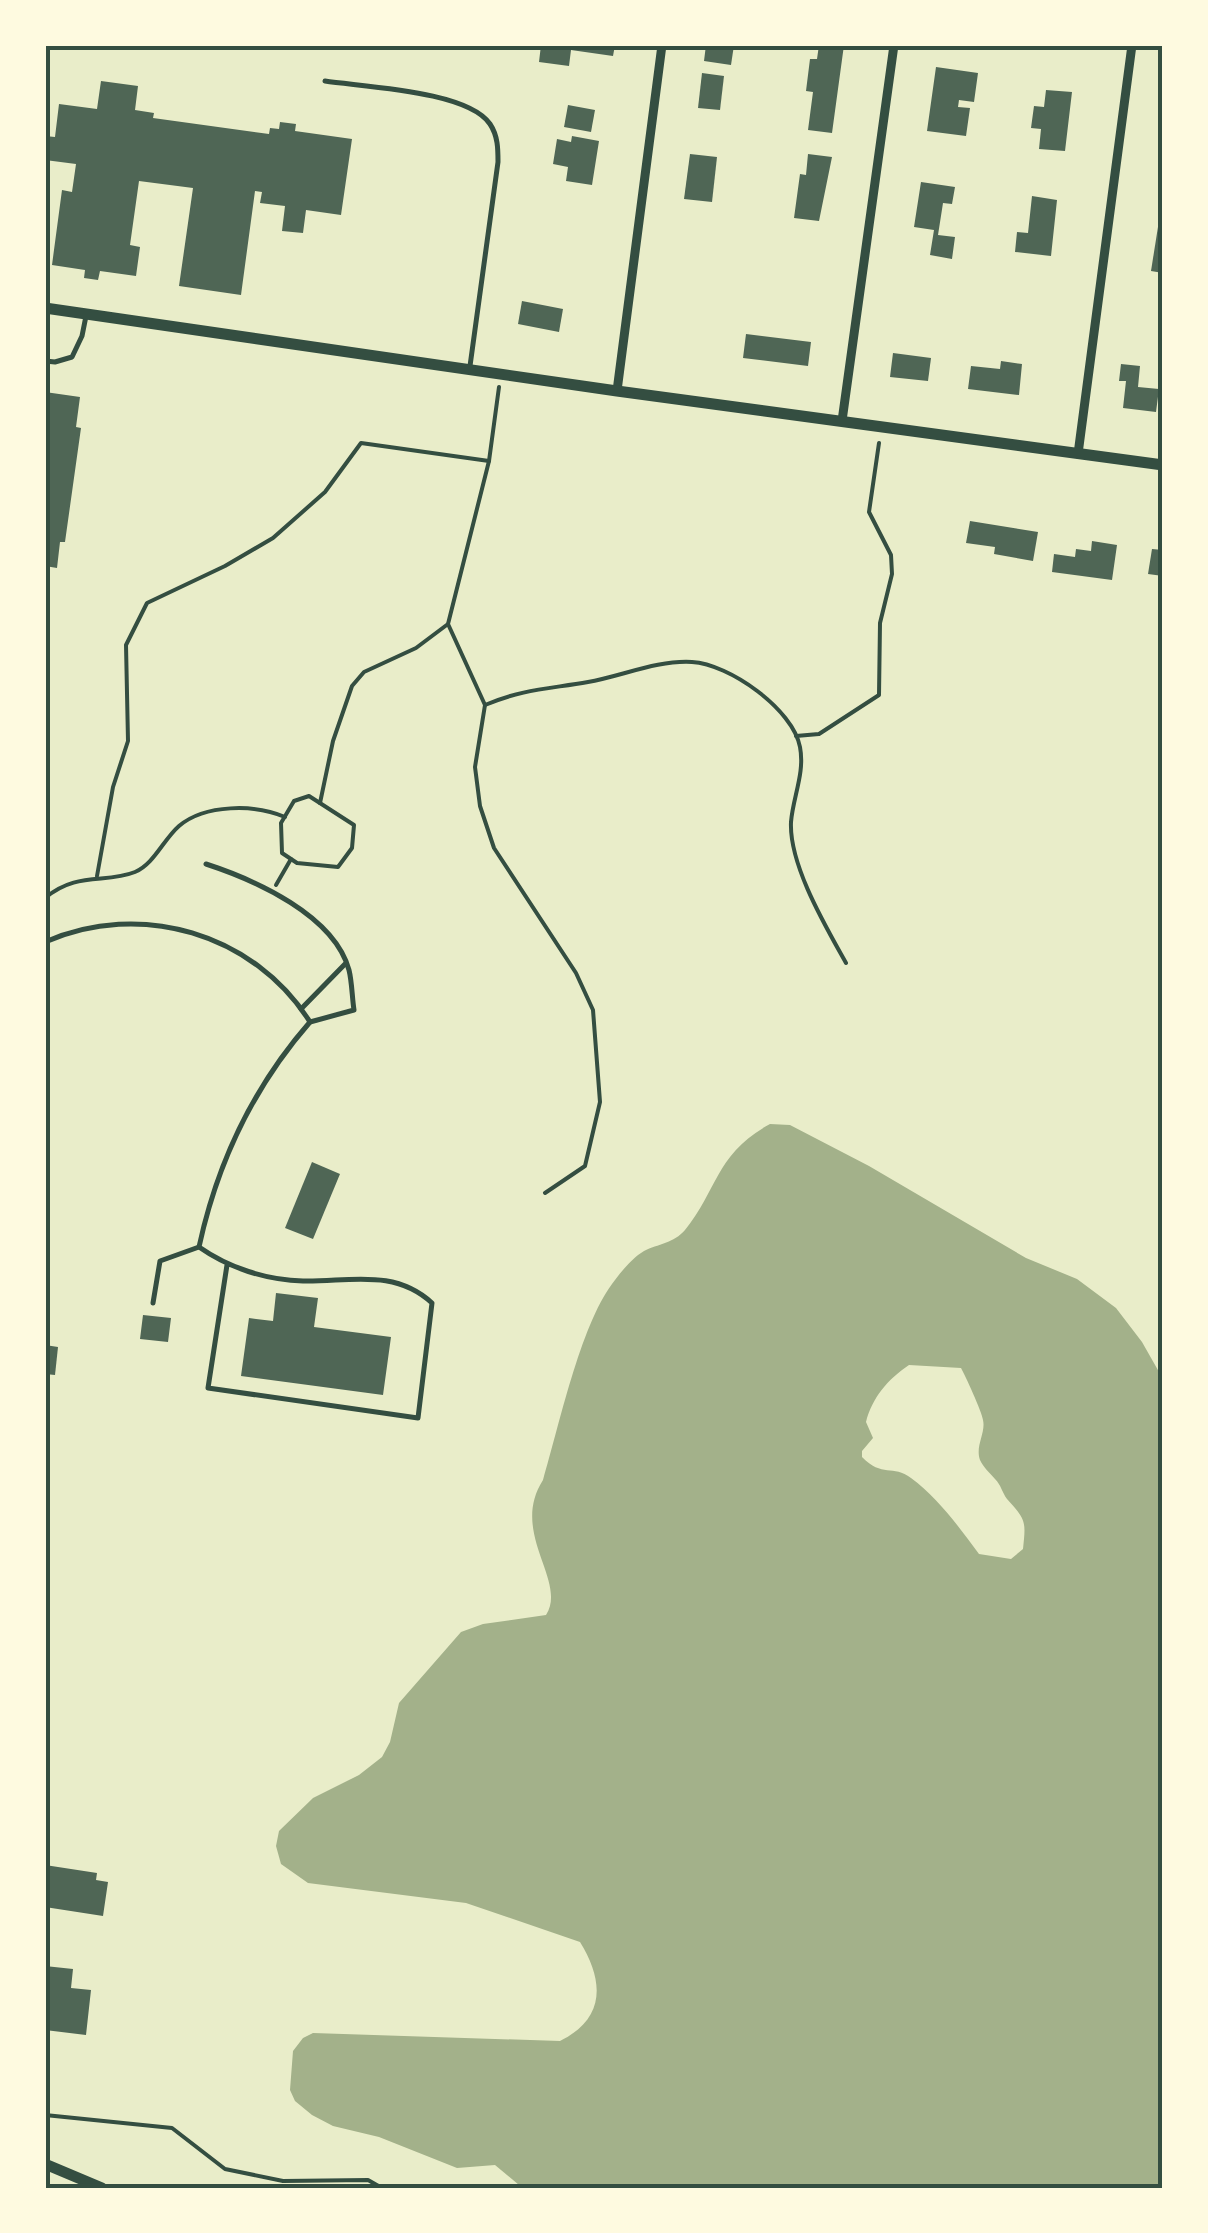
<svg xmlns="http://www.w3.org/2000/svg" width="1208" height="2233" font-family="'IBM Plex Sans',sans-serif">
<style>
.water{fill:#a3b18a;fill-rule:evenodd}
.building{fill:#4f6655}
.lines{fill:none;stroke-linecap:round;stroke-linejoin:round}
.path{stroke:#344e41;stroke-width:4}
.service{stroke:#344e41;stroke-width:5}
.minor{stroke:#344e41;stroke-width:9}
.tertiary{stroke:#344e41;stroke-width:11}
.neatline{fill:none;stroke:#344e41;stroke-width:4}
</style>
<rect width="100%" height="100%" fill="#e9edc9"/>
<path class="water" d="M770 1124 790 1125 869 1166 1026 1258 1077 1279 1116 1308 1142 1342 1163 1379V2188H965L952 2185 904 2188H531L519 2185 495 2165 457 2168 379 2137 333 2126 312 2115 295 2101 290 2090 293 2051 303 2038 313 2033 560 2041C606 2018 604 1981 580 1942L466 1903 308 1883 281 1864 276 1846 279 1831 313 1798 359 1775 382 1757 390 1742 399 1703 461 1632 483 1624 546 1615C568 1581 509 1533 543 1480 559 1426 580 1327 612 1284 620 1273 632 1258 644 1251 658 1244 674 1243 685 1230 718 1189 716 1153 770 1124ZM909 1365 961 1368C965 1375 982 1412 983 1420 986 1433 975 1446 980 1460 983 1467 990 1473 995 1479 1001 1485 1002 1492 1007 1499 1026 1520 1026 1521 1023 1549L1011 1559 979 1554C959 1527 938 1498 911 1478 893 1464 882 1478 862 1457V1451L873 1438 866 1422C872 1398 888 1379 909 1365Z"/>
<g class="building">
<path d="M541 45H615L613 56 571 50 569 66 539 62Z"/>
<path d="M706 45H734L731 65 704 61Z"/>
<path d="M819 45H844L832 133 808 130 813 92 806 91 810 59H817Z"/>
<path d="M936 67 978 73 974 102 959 100 958 107 970 108 966 136 927 131Z"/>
<path d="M702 73 724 76 720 110 698 108Z"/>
<path d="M101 81 138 86 135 110 154 113 153 118 269 134 270 128 279 129 280 122 296 124 295 131 352 139 341 215 306 210 303 233 282 231 285 206 260 203 262 192 255 191 241 295 179 286 193 188 139 181 130 245 140 247 136 276 100 271 98 280 84 278 85 270 52 265 62 190 72 192 76 164 45 160V136L55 137 59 104 97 109Z"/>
<path d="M1046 90 1072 92 1065 151 1039 149 1041 129 1031 128 1034 106 1044 107Z"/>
<path d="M568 105 595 110 591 132 564 127Z"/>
<path d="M572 136 599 141 592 185 566 181 568 167 553 164 557 139 571 142Z"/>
<path d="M690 154 717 157 712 202 684 199Z"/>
<path d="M808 154 832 157 819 221 794 218 800 174 806 175Z"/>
<path d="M921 182 955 187 952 204 943 203 938 235 955 237 952 259 930 255 934 230 914 227Z"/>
<path d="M1032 196 1057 200 1051 256 1015 252 1017 232 1028 233Z"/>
<path d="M1161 208 1163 209V273L1151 271Z"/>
<path d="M522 301 563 309 559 332 518 324Z"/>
<path d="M746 334 811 342 808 366 743 358Z"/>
<path d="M893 353 931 358 928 381 890 377Z"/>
<path d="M1001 361 1022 364 1019 395 968 389 971 366 1000 369Z"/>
<path d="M1121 364 1140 366 1138 387 1159 389 1156 412 1123 408 1126 381H1119Z"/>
<path d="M45 392 80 397 76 427 81 428 65 542H60L57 568 45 566Z"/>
<path d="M970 521 1038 532 1033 561 994 554 995 547 966 543Z"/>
<path d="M1092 541 1117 545 1112 580 1052 572 1054 554 1075 557 1076 549 1091 551Z"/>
<path d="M1152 549 1163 550V576L1148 574Z"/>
<path d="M312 1162 340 1174 313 1239 285 1228Z"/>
<path d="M276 1293 318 1298 314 1327 391 1337 383 1395 241 1376 249 1318 273 1321Z"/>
<path d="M143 1315 171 1318 168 1342 140 1339Z"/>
<path d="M45 1345 58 1347 55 1375 45 1374Z"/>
<path d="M45 1865 97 1873 96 1880 108 1882 103 1916 45 1907Z"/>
<path d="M45 1966 73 1969 71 1988 91 1990 86 2035 45 2030Z"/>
</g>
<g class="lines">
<g class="path">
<path d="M448 624 485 705 475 767 480 806 494 848 576 973 593 1010 600 1102 585 1166 545 1193"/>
<path d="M485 705C523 689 548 689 588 682 622 676 657 660 692 662 729 664 793 709 800 747 805 773 793 797 791 822 789 865 826 927 846 963"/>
<path d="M796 736 819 734 879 695 880 623 892 574 891 555 869 512 879 443"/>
<path d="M309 796 354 825 352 848 338 867 297 863 282 853 281 823 294 801Z"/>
<path d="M320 803 333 741 352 686 364 672 416 648 448 624 489 461 499 387"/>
<path d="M97 876 113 787 128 741 126 645 147 603 225 566 273 538 325 492 361 443 489 461"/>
<path d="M276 885 291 859"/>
<path d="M45 898C77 871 105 884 135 872 154 864 163 840 179 826 205 804 255 804 285 817"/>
<path d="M45 2115 172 2128 225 2169 283 2181 368 2180 382 2188"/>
</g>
<g class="service">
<path d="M163 45 173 46"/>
<path d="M325 81C365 87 468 91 490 124 498 136 498 149 498 162L470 366"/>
<path d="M45 361 55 362 72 357 82 336 86 316"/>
<path d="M206 864C255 880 334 915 349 970 352 982 352 997 354 1010L310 1022"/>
<path d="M45 942C140 900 254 933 310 1022 254 1086 217 1164 199 1247 229 1268 266 1280 303 1281 349 1282 394 1268 432 1303L418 1418 208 1388 227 1265"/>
<path d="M301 1009 346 963"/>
<path d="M153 1303 160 1261 199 1247"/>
</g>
<g class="minor">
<path d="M617 391 662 45"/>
<path d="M842 421 894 45"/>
<path d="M1078 454 1132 45"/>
</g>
<g class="tertiary">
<path d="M45 308 617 391 1163 465"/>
<path d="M45 2164 102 2188"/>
</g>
</g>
<rect width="1208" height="2233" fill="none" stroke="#fefae0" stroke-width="95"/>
<rect x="48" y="48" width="1112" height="2138" class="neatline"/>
</svg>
